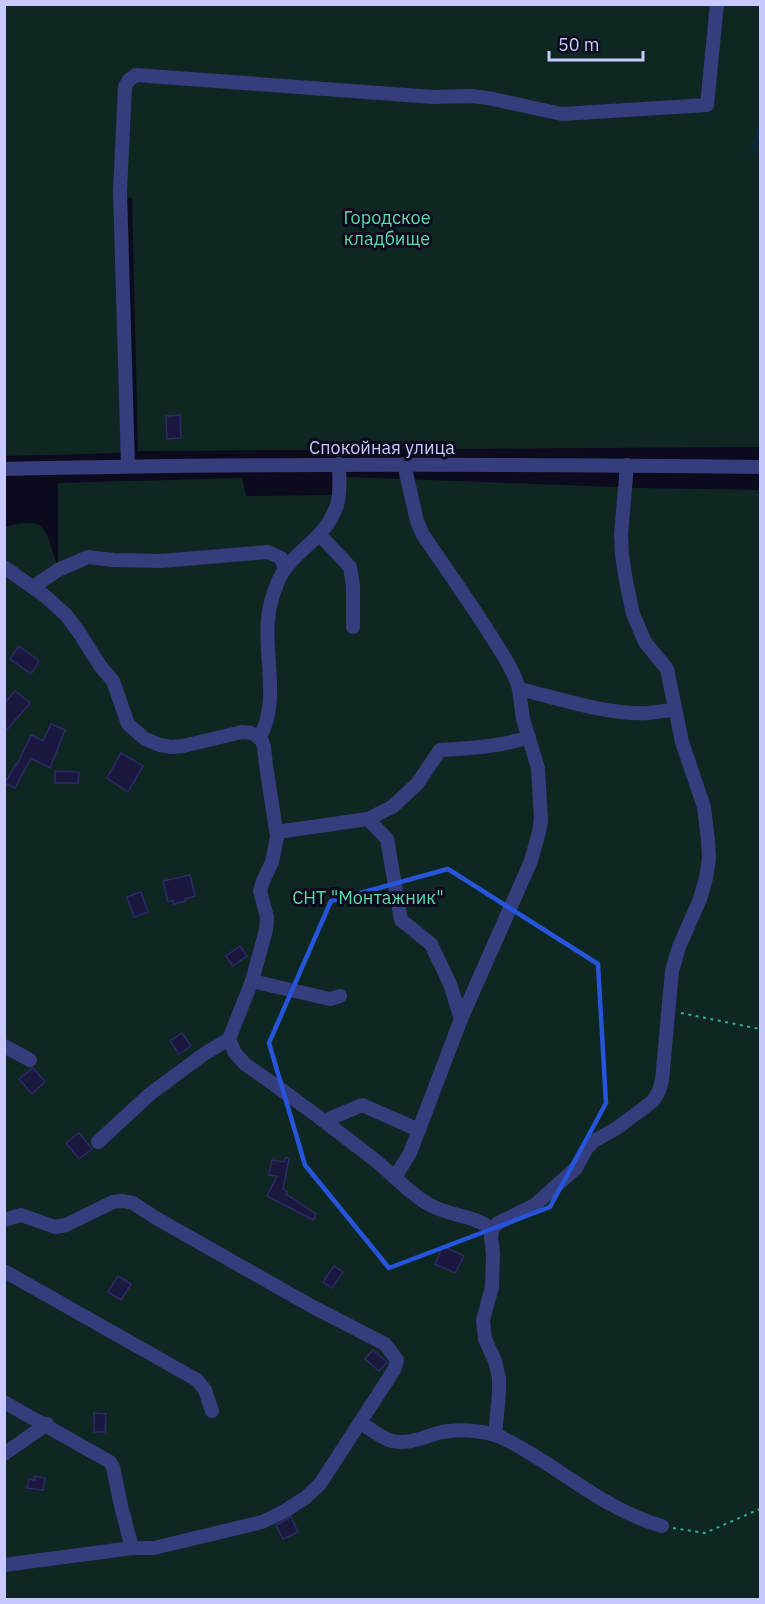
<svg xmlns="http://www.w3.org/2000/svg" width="765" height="1604" font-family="'IBM Plex Sans',sans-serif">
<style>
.green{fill:#0f2723}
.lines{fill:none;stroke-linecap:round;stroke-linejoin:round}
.stream{stroke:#0b2841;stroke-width:4}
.building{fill:#1a183e;stroke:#2e2a6a;stroke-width:1.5}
.path{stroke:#2dae95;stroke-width:2;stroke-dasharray:3 4.5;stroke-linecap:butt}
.minor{stroke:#363d7c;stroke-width:14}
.marked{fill:none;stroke:#2654da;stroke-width:4.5;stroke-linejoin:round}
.labels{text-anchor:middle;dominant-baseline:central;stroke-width:6;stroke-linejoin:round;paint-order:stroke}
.park-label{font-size:18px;fill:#55dea9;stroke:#0c0b1d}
.street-label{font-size:18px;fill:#c8c9ff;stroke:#0c0b1d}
</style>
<rect width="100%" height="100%" fill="#0c0b1d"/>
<g class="green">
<path d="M4 5H760V447L138 451 132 198 117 197 122 453 5 456Z"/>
<path d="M346 477 641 488 760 490V1599H5L4 527C27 522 43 516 50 544 53 551 55 560 58 566V483L242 478 246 496 342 495Z"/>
</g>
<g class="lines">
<path class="stream" d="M753 149 760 129"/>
</g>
<g class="building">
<path d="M180 415 181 438 167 439 166 416Z"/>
<path d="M19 646 39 661 31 674 10 659Z"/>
<path d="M15 691 30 703 4 733V704Z"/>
<path d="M51 724 65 730 50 768 31 758 15 788 5 783 16 764 17 765 31 735 43 741Z"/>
<path d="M121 753 143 766 128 792 107 778Z"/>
<path d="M55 771 79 772 78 783H55Z"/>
<path d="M190 875 195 896 185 899 186 901 174 904 173 900 168 902 163 881Z"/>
<path d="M141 892 148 912 134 917 127 897Z"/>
<path d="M240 946 247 956 233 966 226 956Z"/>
<path d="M182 1033 191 1046 179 1054 170 1041Z"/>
<path d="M33 1068 45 1082 32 1094 19 1079Z"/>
<path d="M79 1133 92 1149 79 1159 66 1143Z"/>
<path d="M286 1157 289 1159 283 1189 287 1192 286 1194 316 1214 313 1220 267 1196 277 1176 269 1175 272 1160 284 1162Z"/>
<path d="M443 1246 464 1256 455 1273 435 1264Z"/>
<path d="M334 1266 343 1272 332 1288 323 1282Z"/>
<path d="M118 1276 131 1284 121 1300 108 1292Z"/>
<path d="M373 1350 387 1362 379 1371 365 1359Z"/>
<path d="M94 1413 106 1414 105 1432H94Z"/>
<path d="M35 1476 45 1478 43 1490 27 1488 29 1479 35 1480Z"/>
<path d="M291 1517 298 1532 283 1539 276 1525Z"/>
</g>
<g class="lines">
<g class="path">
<path d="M681 1013 760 1029"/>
<path d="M673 1528 705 1533 760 1509"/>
</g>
<g class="minor">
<path d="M404 464 417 521 423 535C447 570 471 604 493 639 503 655 514 671 519 689 558 698 607 715 647 713 656 712 666 711 675 709"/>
<path d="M128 466 120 191 125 87 129 80 136 75 433 97 471 96 488 98 562 114 707 105 717 4"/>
<path d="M4 469C256 463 508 464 760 467"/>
<path d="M320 535 350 567 353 586V627"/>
<path d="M4 567 45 596 66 615 78 631 101 667 113 681 128 724 145 739 160 745 171 747 183 746 242 732 251 733 257 736 262 741 264 747 266 765 277 837 272 862 263 881 260 891 267 917 266 930 252 981 229 1039 235 1053 245 1064C288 1094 330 1125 371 1157 391 1172 407 1192 428 1204 449 1216 473 1215 492 1229"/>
<path d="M33 587 58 570 88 557 114 560 161 561 268 552 281 558 285 569"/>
<path d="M259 738C283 699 259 645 271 602 274 591 278 578 285 569 303 545 326 537 337 505 341 493 339 478 339 464"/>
<path d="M368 819 387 839 401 920 431 944 450 984 461 1019"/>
<path d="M277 832 368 819 392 807 417 784 440 750C470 748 500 747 529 737"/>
<path d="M252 981 330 999 340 996"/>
<path d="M4 1046 30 1060"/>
<path d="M324 1121 362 1105 419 1130"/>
<path d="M98 1142 150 1094 204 1054 229 1039"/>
<path d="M395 1177 410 1153 461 1019 531 861 539 832 541 820 538 768 523 719 519 689"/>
<path d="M4 1220 21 1215 55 1227 66 1225 113 1202 123 1201 133 1203 156 1218 313 1307 385 1344 397 1360 394 1370 320 1484 305 1498 283 1512 262 1522 154 1548H132L4 1565"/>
<path d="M4 1271 197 1380 205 1390 212 1411"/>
<path d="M4 1402 110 1462 113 1467 121 1506 132 1548"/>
<path d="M361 1423C370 1429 381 1438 392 1441 409 1445 426 1436 442 1432 458 1429 476 1430 492 1434 509 1439 526 1451 541 1460 581 1485 616 1513 662 1526"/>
<path d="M495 1435 499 1393V1378L495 1361 485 1339 483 1320 492 1287 493 1253 491 1238 492 1229 498 1223 535 1205 576 1168 587 1148 594 1141 617 1128 653 1101 659 1091 662 1080 672 971 679 947 700 899 706 878 709 859 708 840 704 807 682 742 667 669 645 642 633 614 626 581 622 555 621 534 627 465"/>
<path d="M4 1454 47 1424"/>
</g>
</g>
<path class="marked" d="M448 869 598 964 606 1103 550 1207 389 1268 305 1165 269 1043 331 901Z"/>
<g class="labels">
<g class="park-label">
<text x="387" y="217">Городское<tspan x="387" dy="21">кладбище</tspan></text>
<text x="368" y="897">СНТ "Монтажник"</text>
</g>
<g class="street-label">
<text x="382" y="447">Спокойная улица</text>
</g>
</g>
<rect width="765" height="1604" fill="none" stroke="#c8c9ff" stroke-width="12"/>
<path d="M549 51v9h94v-9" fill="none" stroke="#c8c9ff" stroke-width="3"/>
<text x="558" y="51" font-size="18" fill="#c8c9ff" stroke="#0c0b1d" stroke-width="4.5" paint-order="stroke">50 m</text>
</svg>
